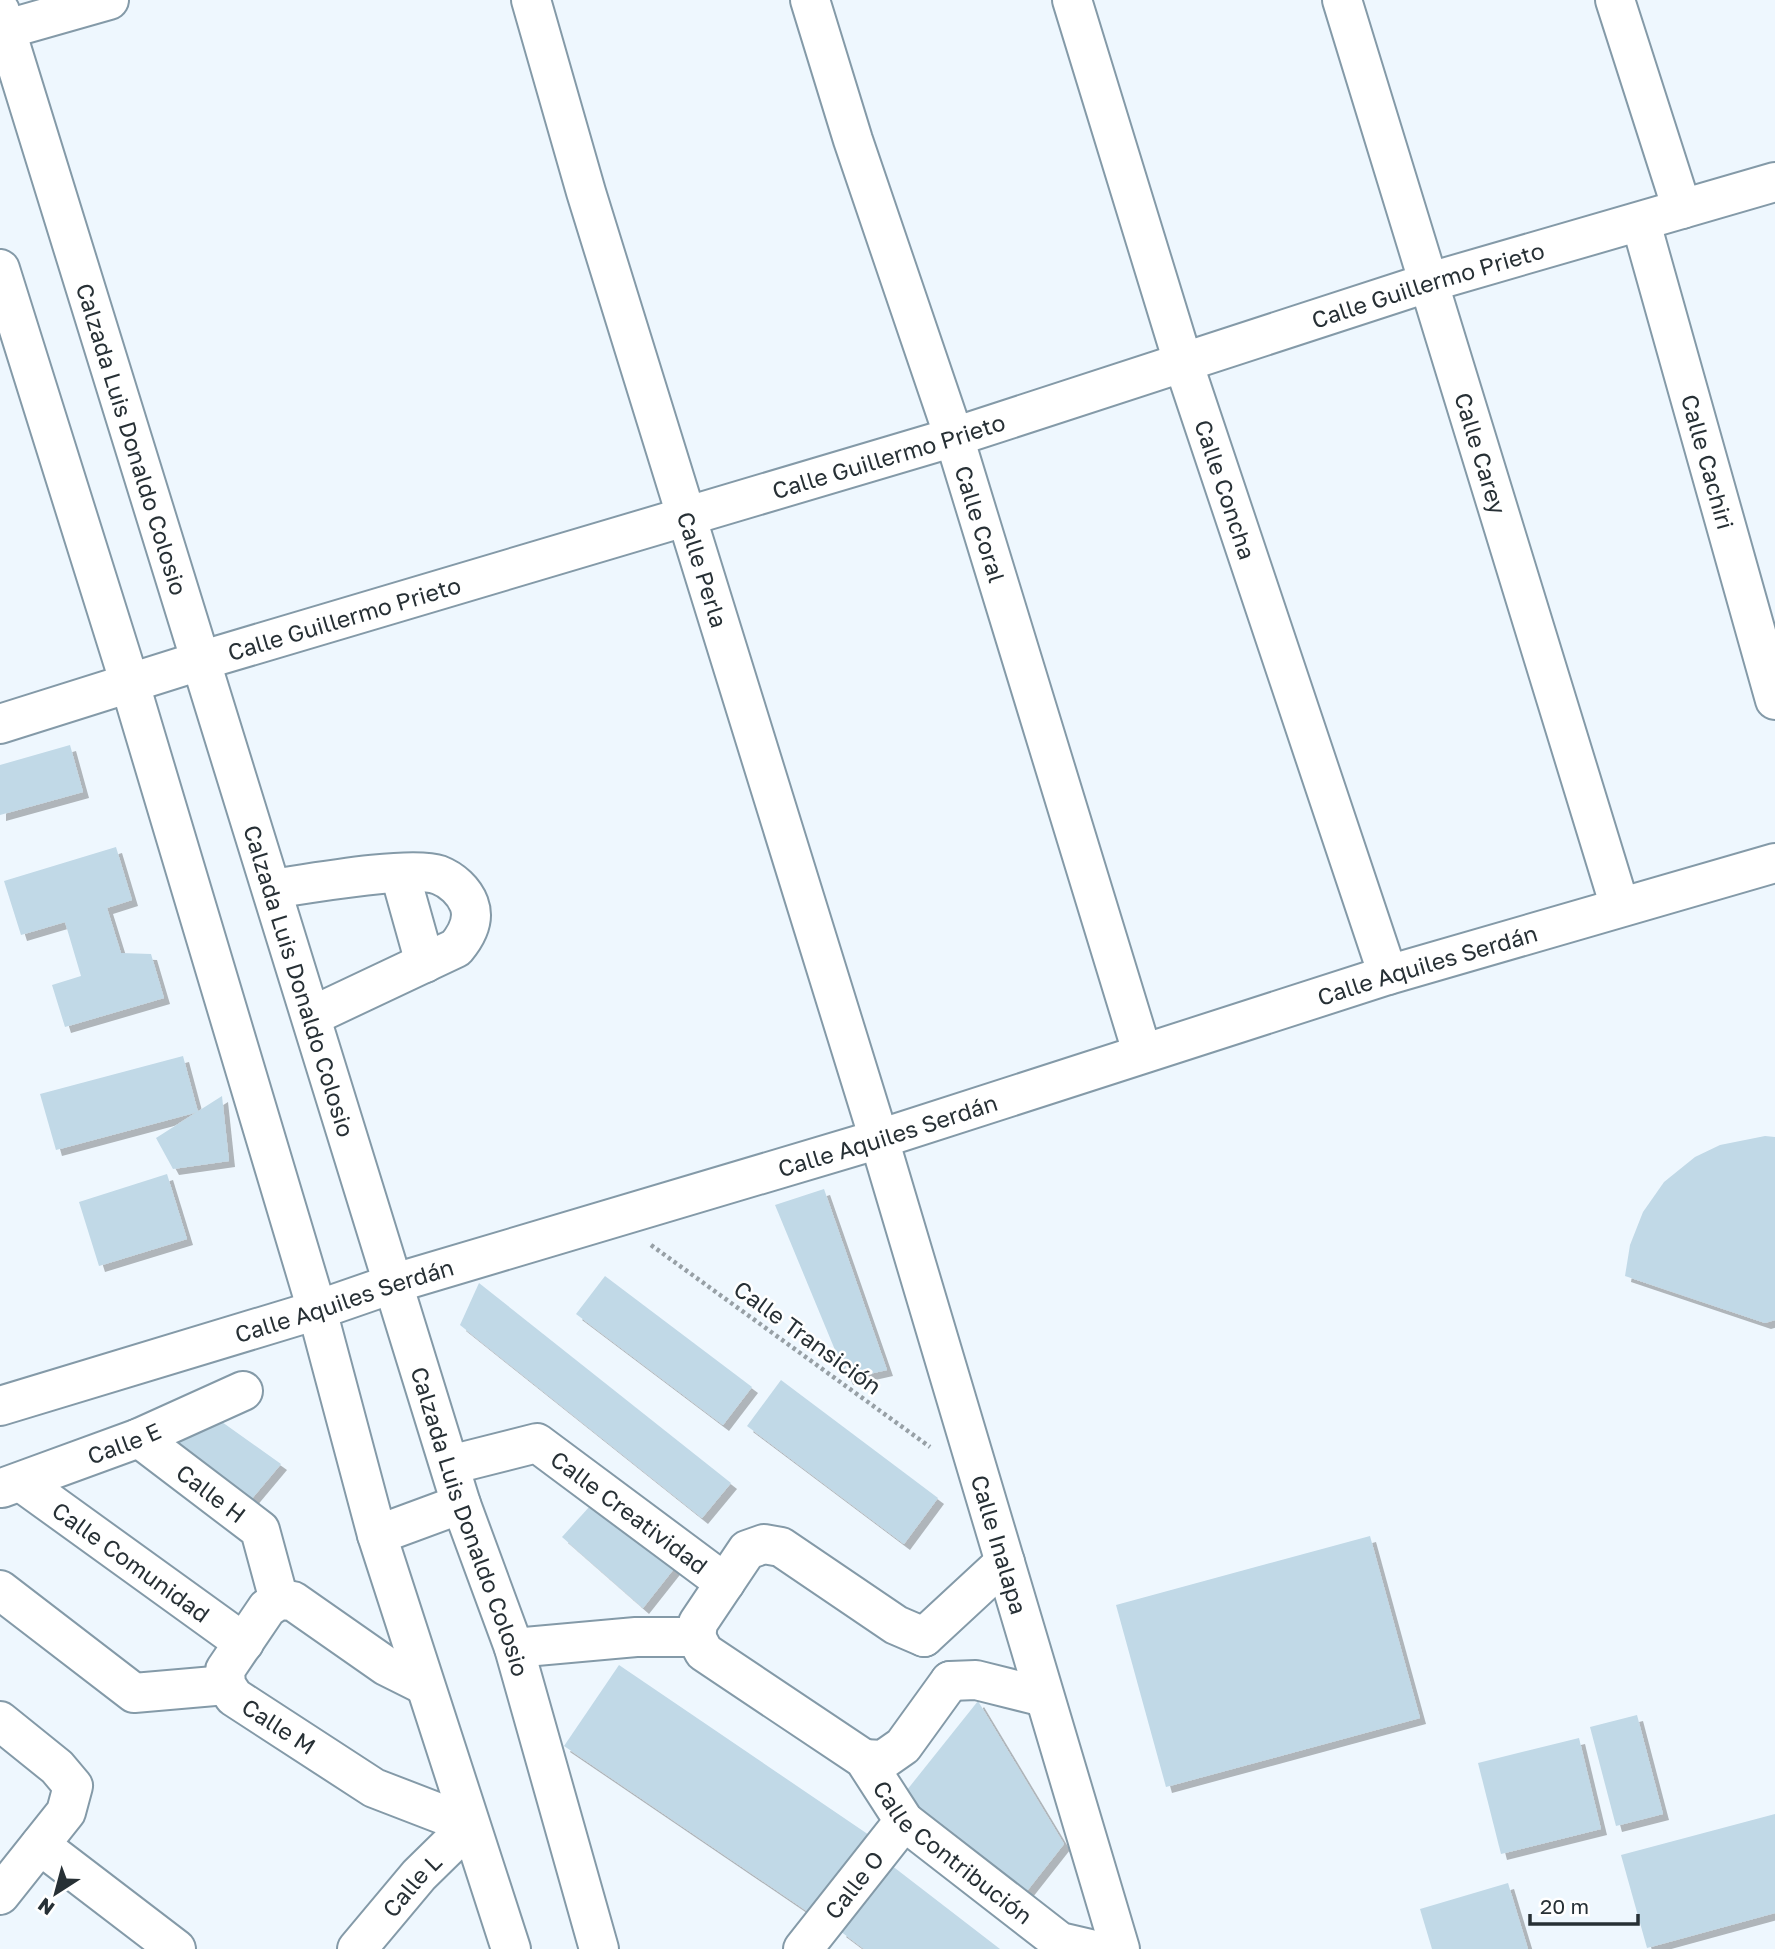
<svg xmlns="http://www.w3.org/2000/svg" width="1775" height="1949" font-family="'Golos Text',sans-serif">
<style>
.building{fill:#c1d9e7;filter:url(#shadow)}
.lines{fill:none;stroke-linecap:round;stroke-linejoin:round}
.minor-casing{stroke:#849aa8;stroke-width:42}
.major-casing{stroke:#849aa8;stroke-width:42}
.path{stroke:#97a0a6;stroke-width:4.5;stroke-dasharray:3.5 3.5;stroke-linecap:butt}
.minor{stroke:#fff;stroke-width:38}
.major{stroke:#fff;stroke-width:38}
.labels{text-anchor:middle;dominant-baseline:central;stroke-width:5;stroke-linejoin:round;paint-order:stroke}
.street-label{font-size:23px;fill:#273035;stroke:#fff}
</style>
<defs>
<filter id="shadow"><feDropShadow dx="6" dy="6" stdDeviation="0" flood-color="#0004"/></filter>
</defs>
<rect width="100%" height="100%" fill="#eef7fe"/>
<g class="building">
<path d="M70 745 83 792 0 815V765Z"/>
<path d="M116 847 132 900 107 908 121 953 151 954 164 998 65 1027 52 985 81 976 65 922 21 935 4 881Z"/>
<path d="M183 1056 198 1112 56 1150 40 1094Z"/>
<path d="M222 1096 229 1161 173 1169 156 1138Z"/>
<path d="M1765 1136 1775 1137V1320L1765 1323 1625 1276 1630 1245 1643 1212 1664 1182 1695 1157 1720 1145Z"/>
<path d="M167 1174 187 1239 99 1266 79 1202Z"/>
<path d="M824 1189 887 1370 847 1379 775 1205Z"/>
<path d="M605 1276 752 1387 723 1425 576 1314Z"/>
<path d="M479 1283 731 1483 702 1518 460 1325Z"/>
<path d="M781 1380 938 1498 904 1544 747 1426Z"/>
<path d="M208 1412 281 1464 250 1501 173 1438Z"/>
<path d="M590 1506 677 1565 643 1608 562 1537Z"/>
<path d="M1370 1536 1420 1718 1166 1787 1116 1605Z"/>
<path d="M619 1665 872 1837 817 1918 564 1746Z"/>
<path d="M978 1701 1064 1844 1016 1905 899 1800Z"/>
<path d="M1637 1715 1663 1814 1616 1826 1590 1727Z"/>
<path d="M1579 1738 1601 1829 1501 1854 1478 1763Z"/>
<path d="M1775 1814V1913L1647 1948 1621 1855Z"/>
<path d="M891 1865 1000 1949H864L840 1931Z"/>
<path d="M1508 1883 1528 1949H1432L1420 1909Z"/>
</g>
<g class="lines">
<defs>
<g id="minor">
<path id="s1" d="M531 0 586 192 879 1139 1120 1949"/>
<path id="s2" d="M810 0 853 140 954 437 1142 1052"/>
<path id="s3" d="M1072 0 1183 362 1388 975"/>
<path id="s4" d="M1342 0 1620 907"/>
<path d="M1615 0 1682 209"/>
<path d="M0 31 109 0"/>
<path id="s5" d="M1641 223 1775 700"/>
<path id="s6" d="M0 724 203 660 954 437 1430 282 1775 182"/>
<path d="M400 874 425 963"/>
<path d="M273 889C307 884 411 865 439 875 452 880 464 891 469 904 475 920 466 936 456 948L312 1016"/>
<path id="s7" d="M0 1406 317 1310 395 1283 879 1139 1388 975 1775 863"/>
<path id="s8" d="M139 1438 260 1530 279 1600"/>
<path id="s9" d="M450 1465 537 1443 725 1583"/>
<path id="s10" d="M21 1482 244 1643"/>
<path id="s11" d="M2 1488 139 1438 243 1391"/>
<path d="M0 1590 134 1693 226 1685"/>
<path id="s12" d="M696 1637 704 1652 864 1759 904 1821 1060 1942 1090 1949"/>
<path d="M696 1637 698 1623 747 1550 764 1544 781 1547 896 1625 924 1637"/>
<path d="M924 1637 1005 1562"/>
<path d="M514 1648 636 1637H696"/>
<path d="M950 1681 976 1680 1044 1697"/>
<path d="M0 1721 57 1767 73 1786 66 1812 0 1895"/>
<path d="M864 1759 883 1760 903 1746 950 1681"/>
<path d="M40 1845 176 1949"/>
<path id="s13" d="M357 1949 419 1875 470 1825 374 1788 234 1697 226 1685 225 1670 267 1608 279 1600 293 1601 386 1666 424 1685"/>
<path id="s14" d="M803 1949 904 1821"/>
</g>
<g id="major">
<path id="s15" d="M0 11 461 1504 514 1648 599 1949"/>
<path d="M0 269 130 684 317 1310 377 1535 511 1949"/>
<path d="M377 1535 461 1504"/>
</g>
</defs>
<use href="#minor" class="minor-casing"/>
<use href="#major" class="major-casing"/>
<path class="path" d="M651 1245 930 1447"/>
<use href="#minor" class="minor"/>
<use href="#major" class="major"/>
</g>
<g class="labels">
<g class="street-label">
<text stroke="none"><textPath href="#s6" startOffset="1494">Calle Guillermo Prieto</textPath></text>
<text stroke="none"><textPath href="#s15" startOffset="448">Calzada Luis Donaldo Colosio</textPath></text>
<text stroke="none"><textPath href="#s4" startOffset="474">Calle Carey</textPath></text>
<text stroke="none"><textPath href="#s6" startOffset="928">Calle Guillermo Prieto</textPath></text>
<text stroke="none"><textPath href="#s5" startOffset="248">Calle Cachiri</textPath></text>
<text stroke="none"><textPath href="#s3" startOffset="513">Calle Concha</textPath></text>
<text stroke="none"><textPath href="#s2" startOffset="551">Calle Coral</textPath></text>
<text stroke="none"><textPath href="#s1" startOffset="595">Calle Perla</textPath></text>
<text stroke="none"><textPath href="#s6" startOffset="360">Calle Guillermo Prieto</textPath></text>
<text stroke="none"><textPath href="#s7" startOffset="1494">Calle Aquiles Serdán</textPath></text>
<text stroke="none"><textPath href="#s15" startOffset="1015">Calzada Luis Donaldo Colosio</textPath></text>
<text stroke="none"><textPath href="#s7" startOffset="928">Calle Aquiles Serdán</textPath></text>
<text stroke="none"><textPath href="#s7" startOffset="360">Calle Aquiles Serdán</textPath></text>
<text transform="translate(808 1337) rotate(36)">Calle Transición</text>
<text stroke="none"><textPath href="#s11" startOffset="130">Calle E</textPath></text>
<text stroke="none"><textPath href="#s8" startOffset="91">Calle H</textPath></text>
<text stroke="none"><textPath href="#s9" startOffset="205">Calle Creatividad</textPath></text>
<text stroke="none"><textPath href="#s15" startOffset="1582">Calzada Luis Donaldo Colosio</textPath></text>
<text stroke="none"><textPath href="#s1" startOffset="1614">Calle Inalapa</textPath></text>
<text stroke="none"><textPath href="#s10" startOffset="136">Calle Comunidad</textPath></text>
<text transform="translate(279 1726) rotate(33)">Calle M</text>
<text stroke="none"><textPath href="#s12" startOffset="340">Calle Contribución</textPath></text>
<text stroke="none"><textPath href="#s14" startOffset="82">Calle O</textPath></text>
<text stroke="none"><textPath href="#s13" startOffset="84">Calle L</textPath></text>
</g>
</g>
<g transform="translate(56 1893) rotate(216)" stroke="#ffffff" stroke-width="5" paint-order="stroke">
<path d="M0-5L12 26L0 18L-12 26Z" fill="#273035"/>
<text y="-10" font-size="19" font-weight="bold" text-anchor="middle" fill="#273035">N</text>
</g>
<path d="M1530 1914v10h108v-10" fill="none" stroke="#273035" stroke-width="3.5"/>
<text x="1540" y="1914" font-size="21" fill="#273035" stroke="#ffffff" stroke-width="5" paint-order="stroke">20 m</text>
</svg>
